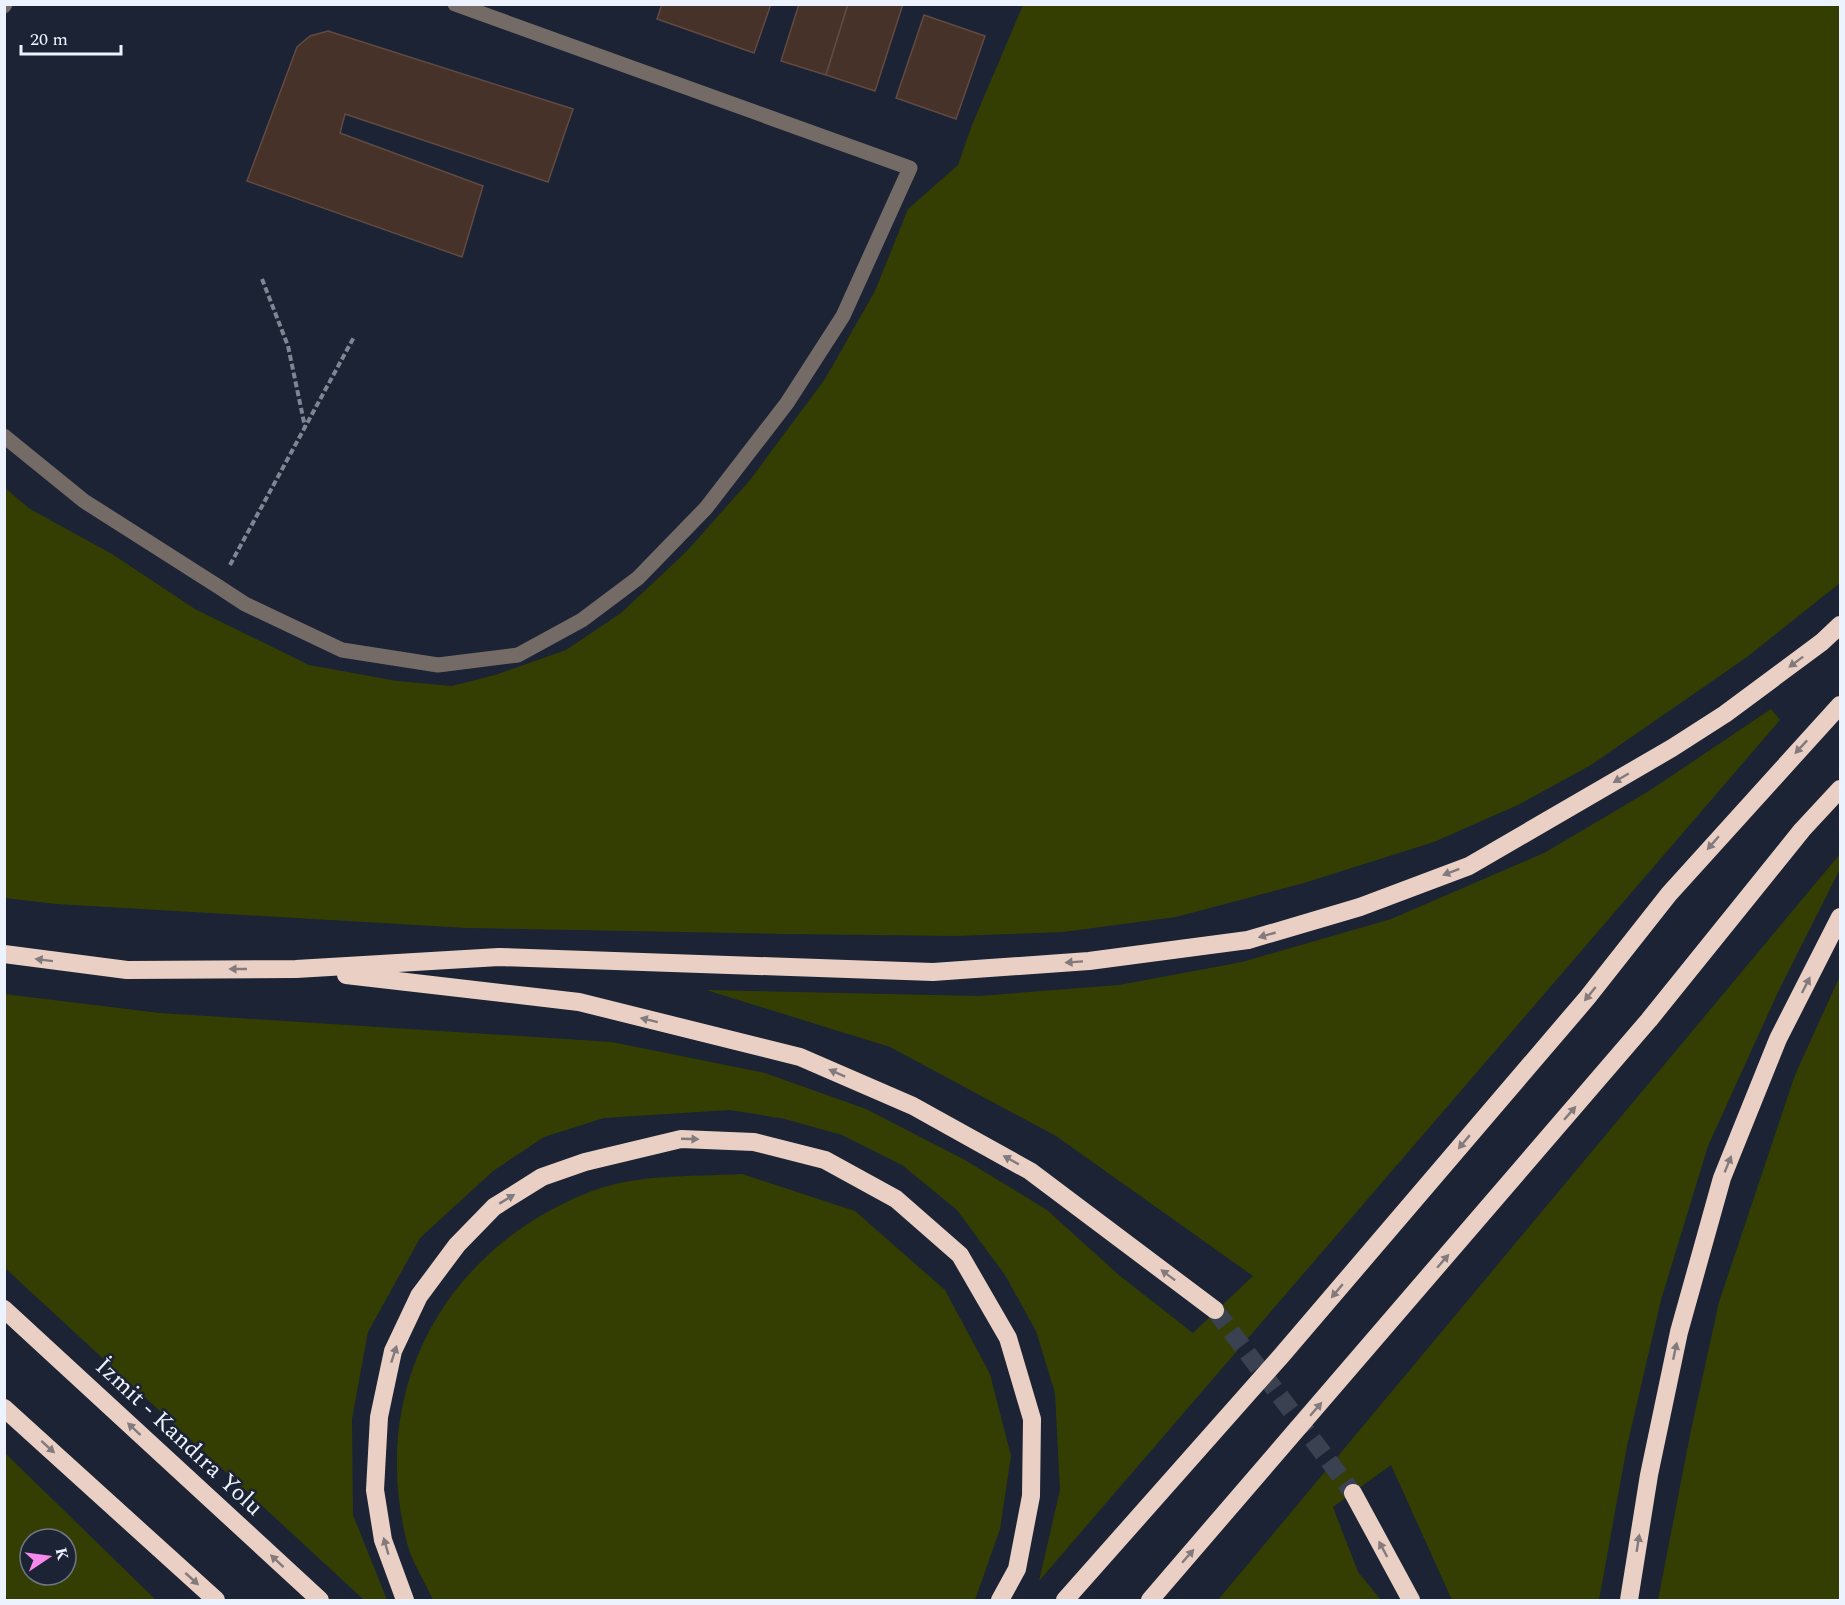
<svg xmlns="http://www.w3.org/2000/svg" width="1845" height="1605" font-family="Spectral,serif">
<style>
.green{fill:#343e02;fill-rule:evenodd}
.building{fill:#47322a;stroke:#604a41;stroke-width:1.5}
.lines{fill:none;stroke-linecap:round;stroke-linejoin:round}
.highway-tunnel{stroke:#3a4252;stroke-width:18;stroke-dasharray:18 9;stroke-linecap:butt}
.path{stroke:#7e8593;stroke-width:4;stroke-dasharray:6 3;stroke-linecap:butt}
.minor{stroke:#756b66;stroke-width:15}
.highway{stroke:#ead0c4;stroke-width:18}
.oneway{fill:#827a7c}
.labels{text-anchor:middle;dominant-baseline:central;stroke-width:5;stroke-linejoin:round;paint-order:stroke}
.street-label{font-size:24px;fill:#edf3fe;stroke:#1b2334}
</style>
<rect width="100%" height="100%" fill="#1b2334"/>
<g class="green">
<path d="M1023 5H1840V583L1747 657 1591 765 1520 804 1434 842 1304 883 1176 917 1063 932 955 936 786 934 467 928 56 904 5 898V488L30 509 112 554 195 609 309 665 397 681 452 686 495 675 566 650 621 613 687 551 750 480 825 379 875 291 908 209 958 165 972 125Z"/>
<path d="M1771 709 1780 720 1039 1581 1060 1490 1055 1393 1036 1331 1005 1275 957 1210 902 1165 842 1135 785 1119 730 1110 604 1118 544 1137 493 1171 420 1238 368 1332 352 1419 353 1515 387 1600H364L5 1268 4 994 160 1013 612 1042 765 1073 866 1109 965 1160 1047 1210 1120 1276 1193 1333 1253 1276 1056 1136 890 1047 706 990 979 996 1119 985 1242 962 1391 919 1544 853 1649 791Z"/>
<path d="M1840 854V869L1778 992 1708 1146 1661 1300 1627 1446 1599 1600H1452L1391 1465 1333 1507 1358 1572 1381 1600H1218Z"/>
<path d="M1840 976V1600H1658L1691 1430 1719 1302 1795 1075Z"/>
<path d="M742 1174 855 1211 945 1290 990 1374 1011 1456 1000 1529 975 1600H433C425 1582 412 1562 407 1543 369 1393 440 1255 582 1195 632 1173 689 1177 742 1174Z"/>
<path d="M5 1453 156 1600H5ZM30 1539H66V1575H30Z"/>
</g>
<g class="building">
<path d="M662 4H771L754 53 657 19Z"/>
<path d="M799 4H848L826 75 781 61Z"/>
<path d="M848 4H903L875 91 826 75Z"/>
<path d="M924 15 985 36 956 119 896 98Z"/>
<path d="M328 31 573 109 548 182 345 114 340 133 483 186 462 257 247 181 297 47 310 36Z"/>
</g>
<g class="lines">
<path class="highway-tunnel" d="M1215 1310 1353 1493"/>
<g class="path">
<path d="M262 279 288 346 305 427"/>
<path d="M230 565 354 337"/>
</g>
<g class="minor">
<path d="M4 6 5 4"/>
<path d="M4 436 84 501 219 587 245 604 342 650 438 665 518 655 582 620 638 578 706 508 787 403 843 316 910 168 455 4"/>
</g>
<g class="highway">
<path d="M4 954 127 970 296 969 499 957 933 972 1089 961 1248 940 1360 907 1469 866 1672 748 1725 714 1822 642 1840 625"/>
<path d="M346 975 579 1002 800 1057 913 1106 1030 1171 1215 1310"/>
<path d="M4 1309 320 1600"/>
<path d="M4 1408 216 1600"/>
<path d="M1353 1493 1411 1600"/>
<path d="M405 1600 383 1540 375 1490 379 1417 393 1351 419 1296 457 1245 494 1207 542 1177 585 1162 681 1139 754 1142 825 1160 896 1199 960 1255 1008 1338 1032 1419 1031 1496 1017 1569 1000 1600"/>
<path d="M1065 1600 1282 1355 1587 998 1669 894 1840 705"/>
<path d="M1150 1600 1649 1020 1802 830 1840 789"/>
<path d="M1629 1600 1649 1475 1679 1332 1722 1178 1778 1039 1840 917"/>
</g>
</g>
<defs><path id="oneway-solid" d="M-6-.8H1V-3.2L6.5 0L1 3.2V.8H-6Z" transform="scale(1.5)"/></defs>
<g class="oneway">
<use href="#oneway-solid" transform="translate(1796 662) rotate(143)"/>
<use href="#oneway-solid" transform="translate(1801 747) rotate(133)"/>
<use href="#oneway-solid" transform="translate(1621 778) rotate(150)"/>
<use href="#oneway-solid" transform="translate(1713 843) rotate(131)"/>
<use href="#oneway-solid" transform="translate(1451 872) rotate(159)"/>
<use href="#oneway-solid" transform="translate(1267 935) rotate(164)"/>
<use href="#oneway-solid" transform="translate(44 960) rotate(-173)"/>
<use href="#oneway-solid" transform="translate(1074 962) rotate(176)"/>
<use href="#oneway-solid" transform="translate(238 969) rotate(180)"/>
<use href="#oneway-solid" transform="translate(1806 985) rotate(-63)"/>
<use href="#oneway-solid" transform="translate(1590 994) rotate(129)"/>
<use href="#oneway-solid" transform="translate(649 1020) rotate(-166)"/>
<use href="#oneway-solid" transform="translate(837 1073) rotate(-156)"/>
<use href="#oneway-solid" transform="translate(1570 1113) rotate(-49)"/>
<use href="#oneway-solid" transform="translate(690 1139) rotate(2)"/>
<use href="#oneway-solid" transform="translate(1464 1142) rotate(130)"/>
<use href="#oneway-solid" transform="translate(1011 1160) rotate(-151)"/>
<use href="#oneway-solid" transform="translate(1728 1164) rotate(-68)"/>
<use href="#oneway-solid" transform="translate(507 1199) rotate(-31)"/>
<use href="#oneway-solid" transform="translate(1443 1261) rotate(-49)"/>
<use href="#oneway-solid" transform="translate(1168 1275) rotate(-143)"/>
<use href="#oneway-solid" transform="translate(1337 1291) rotate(130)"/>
<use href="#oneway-solid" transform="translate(1675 1351) rotate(-78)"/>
<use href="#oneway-solid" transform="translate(394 1354) rotate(-72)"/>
<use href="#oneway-solid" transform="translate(1316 1409) rotate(-49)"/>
<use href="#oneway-solid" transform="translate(134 1429) rotate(-137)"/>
<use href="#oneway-solid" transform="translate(48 1447) rotate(42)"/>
<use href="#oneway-solid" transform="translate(1638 1543) rotate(-81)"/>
<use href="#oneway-solid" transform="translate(386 1546) rotate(-106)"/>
<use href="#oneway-solid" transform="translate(1383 1549) rotate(-118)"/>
<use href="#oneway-solid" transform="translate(1188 1556) rotate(-49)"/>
<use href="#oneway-solid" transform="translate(277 1561) rotate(-137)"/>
<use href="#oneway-solid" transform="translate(192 1579) rotate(42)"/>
</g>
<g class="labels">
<g class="street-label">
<text transform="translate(179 1437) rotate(43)">İzmit - Kandıra Yolu</text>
</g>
</g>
<rect width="1845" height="1605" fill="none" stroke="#edf3fe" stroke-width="12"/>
<g transform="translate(48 1557) rotate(77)"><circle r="28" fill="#1b2334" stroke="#6f7685" stroke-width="1.5"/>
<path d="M0-4.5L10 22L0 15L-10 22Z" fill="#f788ec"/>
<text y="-9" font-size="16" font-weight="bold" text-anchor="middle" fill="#edf3fe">K</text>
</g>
<path d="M21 45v9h100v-9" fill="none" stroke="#edf3fe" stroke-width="3"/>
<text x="30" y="45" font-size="18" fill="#edf3fe" stroke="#1b2334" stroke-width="4.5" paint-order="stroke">20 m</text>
</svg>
